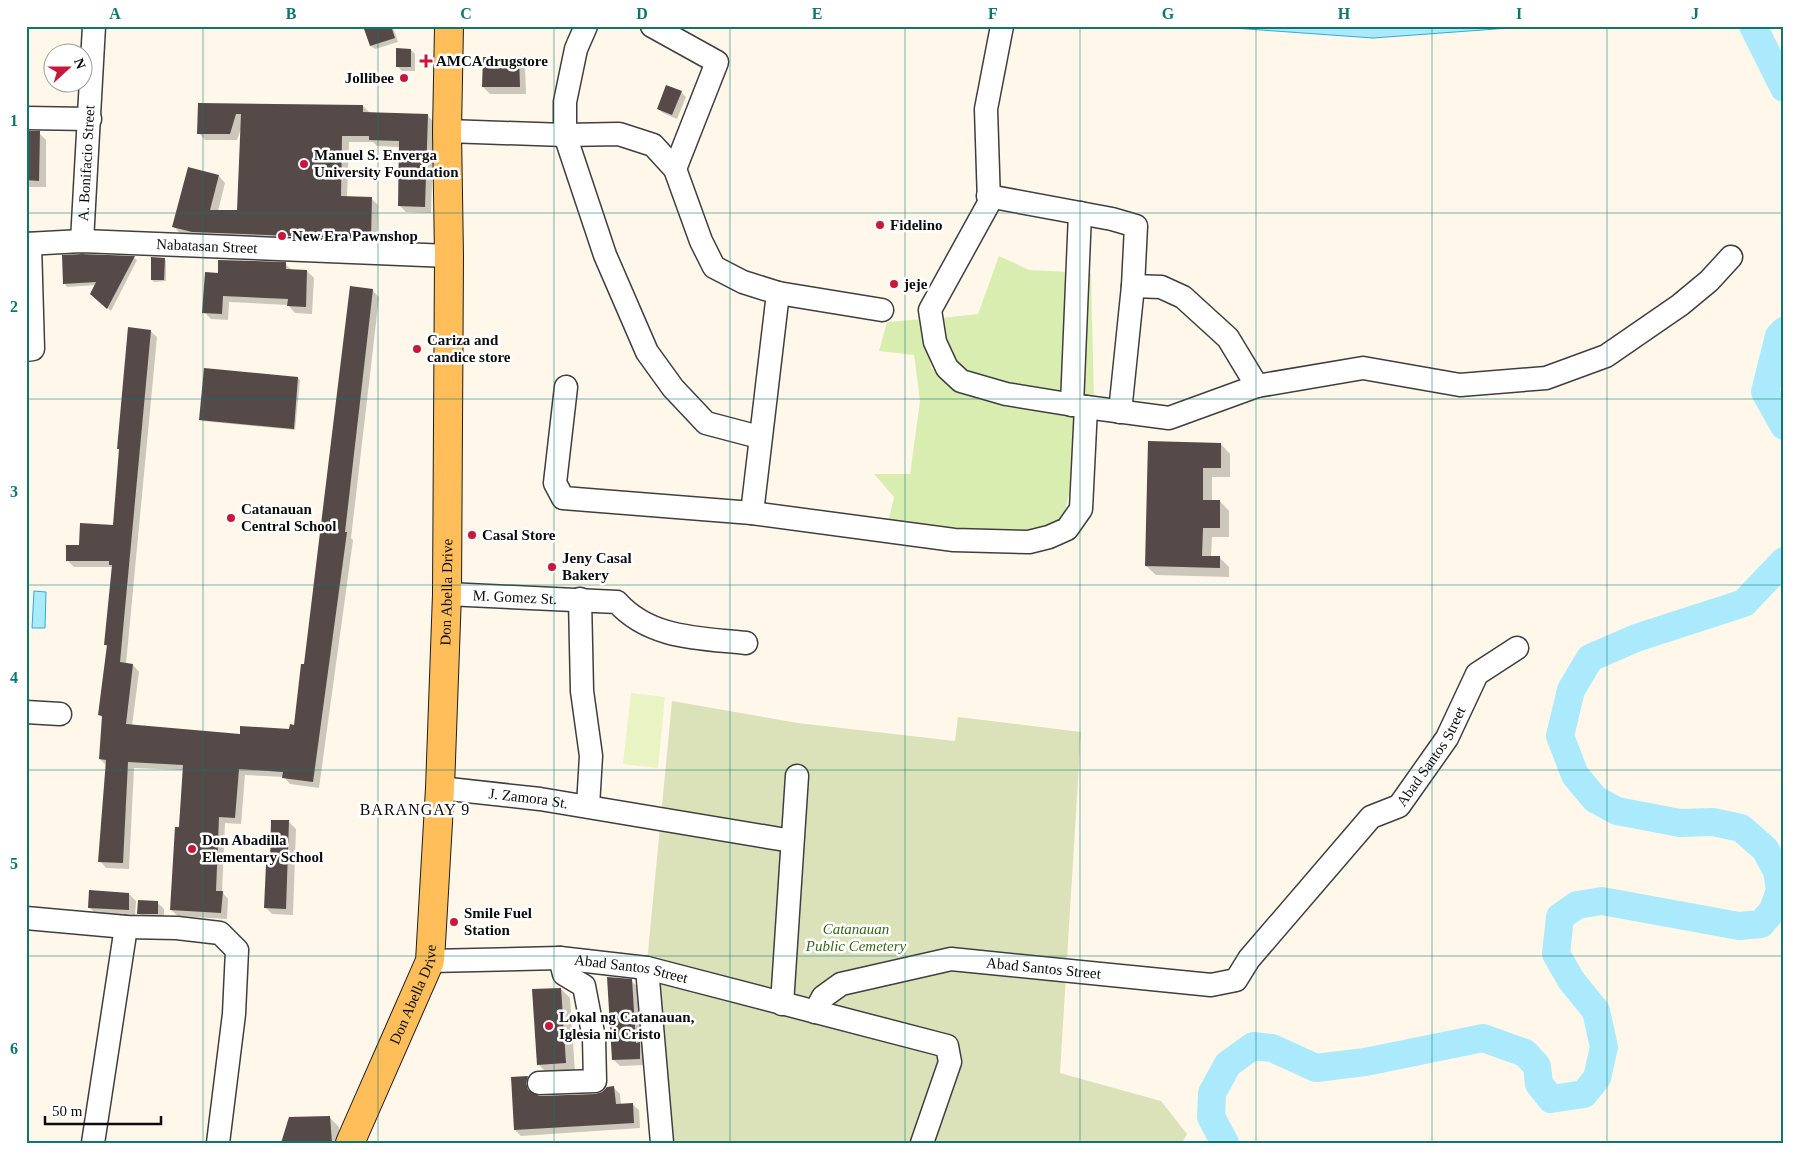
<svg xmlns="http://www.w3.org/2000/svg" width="1810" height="1169" font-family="Georgia,serif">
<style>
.green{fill:#d9edb1}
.cemetery{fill:#dbe2ba}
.pitch{fill:#eaf3c3}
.water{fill:#aaeafc;stroke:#2aaed9}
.shadow{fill:#0003}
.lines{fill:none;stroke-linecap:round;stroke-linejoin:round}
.river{stroke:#aaeafc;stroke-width:28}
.building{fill:#554a47}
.minor-casing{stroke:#3f3f3f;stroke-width:25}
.major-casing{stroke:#1d1d1d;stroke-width:30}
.minor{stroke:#fff;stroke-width:22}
.major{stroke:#ffbe5a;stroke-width:28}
.grid{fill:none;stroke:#0f766e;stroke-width:1;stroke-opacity:0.55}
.poi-dot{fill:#c7183b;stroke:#fff;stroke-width:2}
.labels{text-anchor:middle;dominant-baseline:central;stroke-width:5;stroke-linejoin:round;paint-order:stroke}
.poi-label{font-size:15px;font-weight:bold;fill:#0c0c0c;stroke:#fff;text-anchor:start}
.street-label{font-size:15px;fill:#0c0c0c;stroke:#fff}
.park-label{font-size:15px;font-style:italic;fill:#346817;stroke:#fff}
.neighbourhood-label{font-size:16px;letter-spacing:1px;fill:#0c0c0c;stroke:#fff}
.neatline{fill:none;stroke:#0f766e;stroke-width:2}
.grid-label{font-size:16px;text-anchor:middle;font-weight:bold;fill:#0f766e}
</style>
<rect width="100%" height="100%" fill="#fff8ea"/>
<g class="green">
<path d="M999 256 1029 270 1091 273 1094 400 961 381 948 354 941 318 978 314Z"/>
<path d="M923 319 931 368 972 392 1080 411 1075 469 1062 523 1026 537 887 527 894 497 874 474H910L920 401 914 355 879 351 887 322Z"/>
</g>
<path class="cemetery" d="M672 701 798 723 955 741 958 717 1081 732 1060 1073 1161 1101 1187 1134 1182 1143H664L646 973Z"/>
<path class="pitch" d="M631 693 665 697 658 768 623 764Z"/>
<g class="water">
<path d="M1205 26H1537L1373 38Z"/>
<path d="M34 591 46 592 45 628H32Z"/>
</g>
<g class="shadow">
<path d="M364 26H396L393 27 398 42 375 49 371 46Z"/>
<path d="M411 50 415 54V71H402L397 66Z"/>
<path d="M518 58 525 65 526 94H490L483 87Z"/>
<path d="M681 92 686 97 677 119 663 113 658 109Z"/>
<path d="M199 104 363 106 370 113 427 115 434 122 431 213 406 212 399 205 400 147 377 146 373 142H349L347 198 372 199 378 205 377 245 200 239 180 233 174 227 219 176 225 183 218 211 238 212 242 126 237 140H205L199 133Z"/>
<path d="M26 132 39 133 46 140V187H26Z"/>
<path d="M63 256 134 258 137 260 111 311 91 294 96 285 67 287 65 284Z"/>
<path d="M164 259 166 261V281L154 282 152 280Z"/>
<path d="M285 264 292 270 307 271 314 278 312 314 295 313 288 305 229 302 228 320 211 319 204 312 219 275Z"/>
<path d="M372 290 379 297 351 538 353 540 319 788 290 784 284 777 245 775 241 824 225 823 222 892 228 899 227 919 178 916 171 910 184 770 134 768 129 869 106 868 100 861 107 766 100 759 103 718 99 715 108 647 105 645 113 567H74L67 560 80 546 114 526 121 451 118 449 150 331 157 337 126 664 133 665 139 672 132 726 241 735 290 731 295 726Z"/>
<path d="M205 369 298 378 300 380 295 430 202 421 201 419Z"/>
<path d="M1149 442 1221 444 1230 454V477H1212V501H1220L1229 511V537H1212L1211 557 1220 558 1229 567V577L1156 575 1146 566Z"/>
<path d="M289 822 296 829 293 915 272 914 265 907 271 866Z"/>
<path d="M129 894 136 901 135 916 96 914 89 907Z"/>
<path d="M157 902 164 909V921L146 920 139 913Z"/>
<path d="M631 981 638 987 641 1046 645 1050 646 1065 620 1066 614 1060Z"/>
<path d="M561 989 570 998 575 1072 548 1074 538 1064Z"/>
<path d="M528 1077 533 1083V1094L539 1097 596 1095 614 1088 620 1094 621 1105 632 1104 639 1110 640 1128 521 1136 515 1130 512 1078Z"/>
<path d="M330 1118 339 1127 340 1143H282Z"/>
</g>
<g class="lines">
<g class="river">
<path d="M1753 26 1784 88"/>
<path d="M1784 331 1779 336 1765 392 1784 426"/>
<path d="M1225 1143 1211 1117 1212 1093 1228 1064 1253 1046 1272 1048 1316 1068 1365 1062 1483 1038 1525 1053 1537 1066 1539 1084 1551 1099 1584 1094 1597 1078 1604 1047 1596 1011 1571 980 1556 954 1560 917 1577 905 1602 901 1739 926 1761 924 1773 910 1780 890 1777 871 1765 849 1741 828 1713 822 1680 823 1617 811 1595 799 1575 775 1560 736 1571 690 1590 658 1636 638 1744 603 1784 561"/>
</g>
</g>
<g class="building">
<path d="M363 26H391L395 38 370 46Z"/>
<path d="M396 48 411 49V67H396Z"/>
<path d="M483 57H519L520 87H482Z"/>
<path d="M666 85 682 91 672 115 657 109Z"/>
<path d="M198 103 363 105V112L428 114 425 207 398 206 399 141 369 140V136H342L341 196 372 197 371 239 192 232 172 227 188 167 219 175 210 210H237L241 114H236L230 134H197Z"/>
<path d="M26 131H40L39 181 26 180Z"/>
<path d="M82 254 135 256 107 309 90 294 96 282 63 284 62 255Z"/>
<path d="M151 257 165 258 164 280H151Z"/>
<path d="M218 260 286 262V269L307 270 306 307 287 306 288 299 223 296 222 314 202 313 205 272 218 273Z"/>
<path d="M350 286 373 289 345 532H347L313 782 282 778 283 772 239 769 235 818 219 817 216 891H223L221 913 170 910 175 827H179L183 765 128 762 123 863 98 862 106 760 99 759 102 716 98 715 107 645H104L112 565H109V561H66V545H79L80 523 113 525 119 449H117L128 327 151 330 120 662 133 664 126 724 240 734V726L289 729 290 724 294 725 301 664H304Z"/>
<path d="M204 368 298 377 294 429 199 420Z"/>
<path d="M1148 441 1221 443V468H1203V500H1220V528H1203L1202 556H1220V568L1145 566Z"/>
<path d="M271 820H289L286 909 264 908 266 864H270Z"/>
<path d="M89 890 129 893V910L88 908Z"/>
<path d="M138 900 158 901V914H137Z"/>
<path d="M607 977 632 979 636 1043 640 1042V1059L612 1060Z"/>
<path d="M561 988 566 1063 537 1065 532 989Z"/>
<path d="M528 1076 526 1083 528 1090 539 1096 595 1094 602 1092 607 1087 614 1086 616 1104 633 1103 634 1123 514 1130 511 1077Z"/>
<path d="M330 1116 332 1143H281L289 1117Z"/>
</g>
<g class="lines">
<defs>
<g id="minor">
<path d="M586 26 576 49 565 102V135L605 255 647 352 673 388 706 423 759 437"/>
<path d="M652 26 717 62 675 169"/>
<path d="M26 118 90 119"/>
<path d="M447 131 565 135 619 134 653 145 675 169 701 241 714 267 743 282 778 293 882 310"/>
<path d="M988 196 1112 219 1136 226 1133 286 1120 412"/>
<path id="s1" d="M82 241 94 26"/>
<path id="s2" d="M26 244 82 241 449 256"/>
<path d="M1133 286 1161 287 1183 297 1228 338 1257 386"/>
<path d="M26 350 33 349 30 244"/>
<path d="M566 387 555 483 563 498 752 513 954 540 1029 542 1049 537 1067 529 1081 509 1086 407 1006 394 961 381 947 368 935 342 930 310 989 203 986 109 1002 26"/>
<path d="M1072 405 1080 213"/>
<path d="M1086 407 1169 418 1257 386 1363 368 1460 385 1546 378 1606 356 1680 305 1709 281 1731 257"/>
<path d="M752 513 778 293"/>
<path id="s3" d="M447 594 617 602C650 639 700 638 746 643"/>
<path d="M580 599 582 691 591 756 588 806"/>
<path d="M26 712 60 714"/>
<path id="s4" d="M440 788 540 799 792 841"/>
<path d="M26 918 126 927 177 928 220 933 237 950 234 1014 218 1143"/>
<path id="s5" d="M430 961 560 958 647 968 947 1046 950 1062 922 1143"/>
<path d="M647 968 662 1143"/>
<path d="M782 1004 797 776"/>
<path id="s6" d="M815 1012 823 997 841 984 951 959 1211 985 1236 980 1249 959 1371 817 1399 806 1447 738 1477 674 1517 648"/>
<path d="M539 1083 595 1081 594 1038 584 986 564 974 560 958"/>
<path d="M93 1143 126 927"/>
</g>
<g id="major">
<path id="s7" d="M350 1143 430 961 440 788 447 594 449 256 447 131 449 26"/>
</g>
</defs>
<use href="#minor" class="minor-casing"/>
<use href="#major" class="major-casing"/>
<use href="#minor" class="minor"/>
<use href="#major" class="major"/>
</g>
<path class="grid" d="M203 26V1143M378 26V1143M554 26V1143M730 26V1143M905 26V1143M1080 26V1143M1256 26V1143M1432 26V1143M1607 26V1143M26 213H1784M26 399H1784M26 585H1784M26 770H1784M26 956H1784"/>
<g class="poi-dot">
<path d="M423.5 53.5h5v5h5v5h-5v5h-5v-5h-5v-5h5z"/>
<circle cx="404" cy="78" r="5"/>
<circle cx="304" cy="164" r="5"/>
<circle cx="880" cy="225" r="5"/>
<circle cx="282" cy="236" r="5"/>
<circle cx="894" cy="284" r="5"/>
<circle cx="417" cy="349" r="5"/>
<circle cx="231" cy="518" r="5"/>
<circle cx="472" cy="535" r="5"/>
<circle cx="552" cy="567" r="5"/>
<circle cx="192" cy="849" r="5"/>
<circle cx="454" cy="922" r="5"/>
<circle cx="549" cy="1026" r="5"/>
</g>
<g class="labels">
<g class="poi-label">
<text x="436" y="61">AMCA drugstore</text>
<text x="394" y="78" text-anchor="end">Jollibee</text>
<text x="314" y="155">Manuel S. Enverga<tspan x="314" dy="17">University Foundation</tspan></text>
<text x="890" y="225">Fidelino</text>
<text x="292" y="236">New Era Pawnshop</text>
<text x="904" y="284">jeje</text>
<text x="427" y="340">Cariza and<tspan x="427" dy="17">candice store</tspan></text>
<text x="241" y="509">Catanauan<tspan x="241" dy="17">Central School</tspan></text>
<text x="482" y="535">Casal Store</text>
<text x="562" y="558">Jeny Casal<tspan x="562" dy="17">Bakery</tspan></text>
<text x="202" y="840">Don Abadilla<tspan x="202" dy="17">Elementary School</tspan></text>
<text x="464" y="913">Smile Fuel<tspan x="464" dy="17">Station</tspan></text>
<text x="559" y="1017">Lokal ng Catanauan,<tspan x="559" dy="17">Iglesia ni Cristo</tspan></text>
</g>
<g class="street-label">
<text stroke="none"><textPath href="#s1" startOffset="78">A. Bonifacio Street</textPath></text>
<text stroke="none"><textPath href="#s2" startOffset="181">Nabatasan Street</textPath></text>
<text stroke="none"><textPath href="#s7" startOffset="568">Don Abella Drive</textPath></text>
<text stroke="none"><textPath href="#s3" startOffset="68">M. Gomez St.</textPath></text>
<text stroke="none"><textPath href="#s6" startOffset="740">Abad Santos Street</textPath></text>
<text stroke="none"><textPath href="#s4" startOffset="89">J. Zamora St.</textPath></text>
<text stroke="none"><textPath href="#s6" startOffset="245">Abad Santos Street</textPath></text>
<text stroke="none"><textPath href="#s5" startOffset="202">Abad Santos Street</textPath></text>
<text stroke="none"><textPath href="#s7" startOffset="162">Don Abella Drive</textPath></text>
</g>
<g class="park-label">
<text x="856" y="929">Catanauan<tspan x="856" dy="17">Public Cemetery</tspan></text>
</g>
<g class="neighbourhood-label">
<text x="415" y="809">BARANGAY 9</text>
</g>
</g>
<rect width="1810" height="1169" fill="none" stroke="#ffffff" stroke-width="55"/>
<g transform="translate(68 68) rotate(69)"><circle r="24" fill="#ffffff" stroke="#9e9e9e"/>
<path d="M0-4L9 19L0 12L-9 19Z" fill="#c7183b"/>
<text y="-8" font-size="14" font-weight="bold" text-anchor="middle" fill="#0c0c0c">N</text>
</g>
<path d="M45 1116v8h116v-8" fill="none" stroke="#0c0c0c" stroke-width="2.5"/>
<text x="52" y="1116" font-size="15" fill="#0c0c0c" stroke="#ffffff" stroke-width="4" paint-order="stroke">50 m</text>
<rect x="28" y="28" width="1754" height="1114" class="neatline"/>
<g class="grid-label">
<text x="115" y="19">A</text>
<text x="291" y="19">B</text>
<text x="466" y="19">C</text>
<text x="642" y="19">D</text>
<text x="817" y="19">E</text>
<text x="993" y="19">F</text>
<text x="1168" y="19">G</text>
<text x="1344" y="19">H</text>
<text x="1519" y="19">I</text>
<text x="1695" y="19">J</text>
<text x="14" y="126">1</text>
<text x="14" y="312">2</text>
<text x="14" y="497">3</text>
<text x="14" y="683">4</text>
<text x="14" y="869">5</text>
<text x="14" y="1054">6</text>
</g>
</svg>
